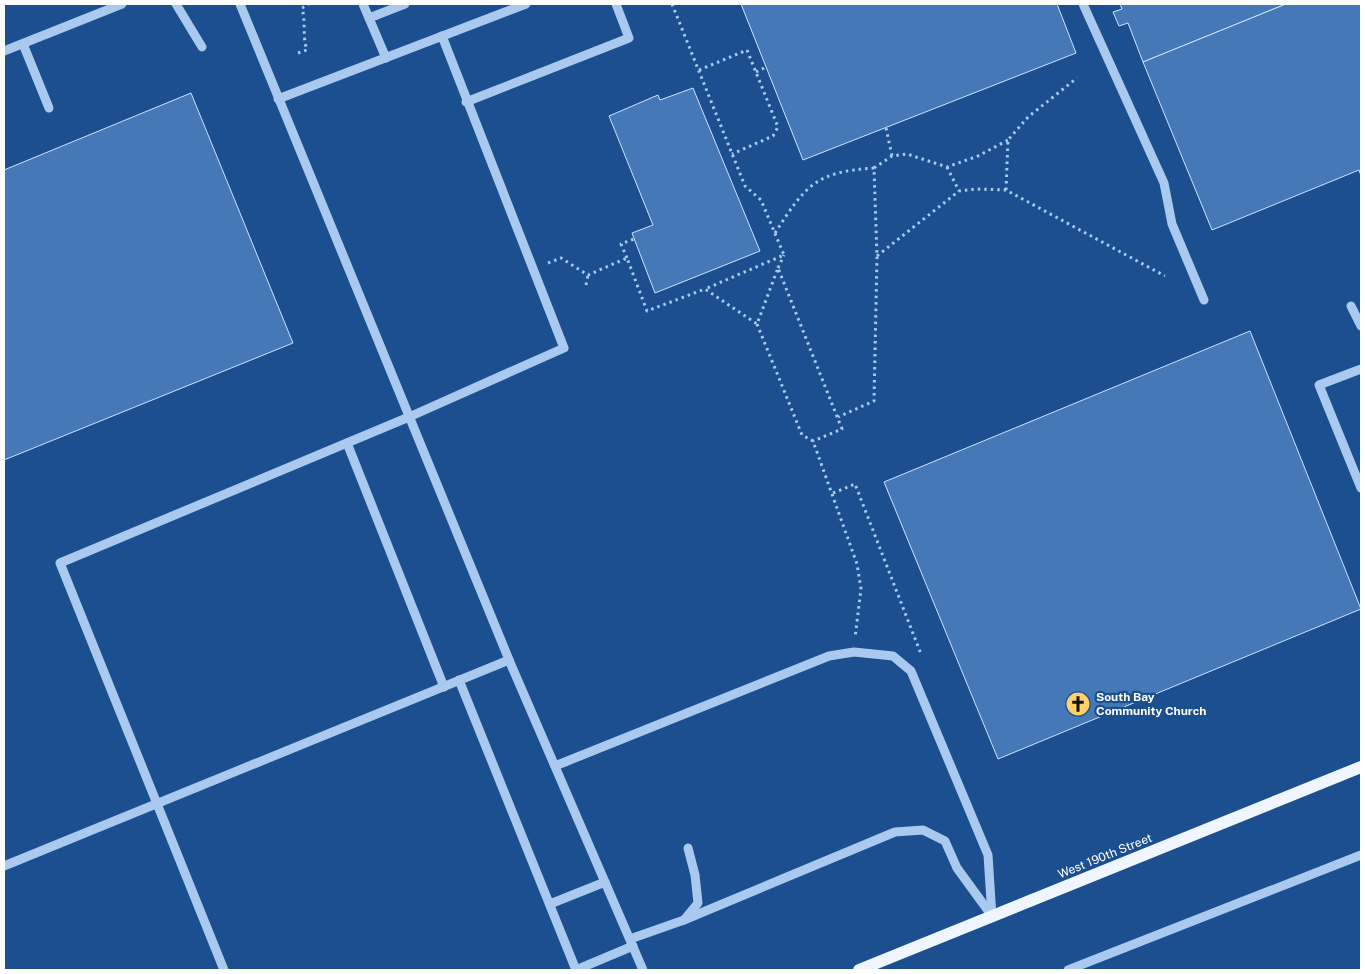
<svg xmlns="http://www.w3.org/2000/svg" width="1365" height="974" font-family="'Public Sans',sans-serif">
<style>
.building{fill:#4478b7;stroke:#cfe3fa}
.lines{fill:none;stroke-linecap:round;stroke-linejoin:round}
.path{stroke:#a9c9ee;stroke-width:3;stroke-dasharray:2.5 4;stroke-linecap:butt}
.minor{stroke:#a9c9ee;stroke-width:9}
.major{stroke:#f0f6ff;stroke-width:12}
.labels{text-anchor:middle;dominant-baseline:central;stroke-width:4.5;stroke-linejoin:round;paint-order:stroke}
.poi-label{font-size:12px;font-weight:bold;fill:#fff;stroke:#1b4f8f;text-anchor:start}
.street-label{font-size:12px;fill:#fff;stroke:#1b4f8f}
</style>
<rect width="100%" height="100%" fill="#1b4f8f"/>
<g class="building">
<path d="M741 4H1057L1076 53 803 160Z"/>
<path d="M1120 4H1286L1143 62 1128 23 1119 26 1113 12 1122 9Z"/>
<path d="M1286 4H1361V176L1359 170 1212 230 1143 62Z"/>
<path d="M693 88 760 251 655 293 632 233 653 225 609 116 658 95 660 100Z"/>
<path d="M191 93 293 343 4 460V170Z"/>
<path d="M1250 331 1361 609 998 759 884 482Z"/>
</g>
<g class="lines">
<g class="path">
<path d="M672 4 745 186 761 200 784 255 705 289"/>
<path d="M298 53 307 50C302 36 306 22 302 8L309 4"/>
<path d="M699 70 747 50 778 127 773 136 732 154"/>
<path d="M756 72 766 67"/>
<path d="M886 128 892 156"/>
<path d="M947 167 959 191"/>
<path d="M874 168 892 156 907 154 947 167 978 156 1008 140"/>
<path d="M1006 190 1008 140 1028 117 1077 78"/>
<path d="M775 233C806 185 815 172 874 168L877 257 874 401 838 417"/>
<path d="M877 256 959 191 976 189 1006 190 1165 276"/>
<path d="M627 258 621 244 634 239"/>
<path d="M548 263 561 258 588 275 627 258 647 311 705 289 757 324 778 268 842 429 813 441"/>
<path d="M778 268 784 255"/>
<path d="M586 285 588 275"/>
<path d="M757 324 802 435 813 441 857 564 861 589 855 638"/>
<path d="M833 493 855 484 921 654"/>
</g>
<g class="minor">
<path d="M176 4 202 47"/>
<path d="M240 4 512 667 643 970"/>
<path d="M363 4 386 58"/>
<path d="M1083 4 1164 183 1172 224 1204 300"/>
<path d="M369 18 405 4"/>
<path d="M23 44 49 108"/>
<path d="M4 51 122 4"/>
<path d="M278 99 526 4"/>
<path d="M466 102 629 38 616 4"/>
<path d="M1351 306 1361 326"/>
<path d="M1361 369 1319 385 1361 488"/>
<path d="M347 443 444 687"/>
<path d="M459 680 576 970"/>
<path d="M555 766 829 656 854 652 893 656 911 671 988 855 992 917"/>
<path d="M4 866 509 660"/>
<path d="M550 904 605 882"/>
<path d="M684 920 895 832 923 830 945 841 957 868 992 916"/>
<path d="M630 939 684 920 698 903 695 875 688 848"/>
<path d="M224 970 60 563 409 417 564 348 442 36"/>
<path d="M576 970 633 946"/>
<path d="M1068 970 1361 855"/>
</g>
<path class="major" d="M859 970 1361 767"/>
</g>
<defs>
<symbol id="church-disc" viewBox="-11 -11 22 22"><circle r="9.5" fill="#ffd166" stroke="#1b4f8f"/><path d="M-1.2-6h2.4v3.5h3.3v2.4h-3.3V6h-2.4V-.1h-3.3v-2.4h3.3Z" fill="#111"/></symbol>
</defs>
<g fill-rule="evenodd">
<use href="#church-disc" x="1064" y="690" width="28" height="28"/>
</g>
<g class="labels">
<g class="poi-label">
<text x="1096" y="697">South Bay<tspan x="1096" dy="14">Community Church</tspan></text>
</g>
<g class="street-label">
<text transform="translate(1105 856) rotate(-22)">West 190th Street</text>
</g>
</g>
<rect width="1365" height="974" fill="none" stroke="#ffffff" stroke-width="10"/>
</svg>
